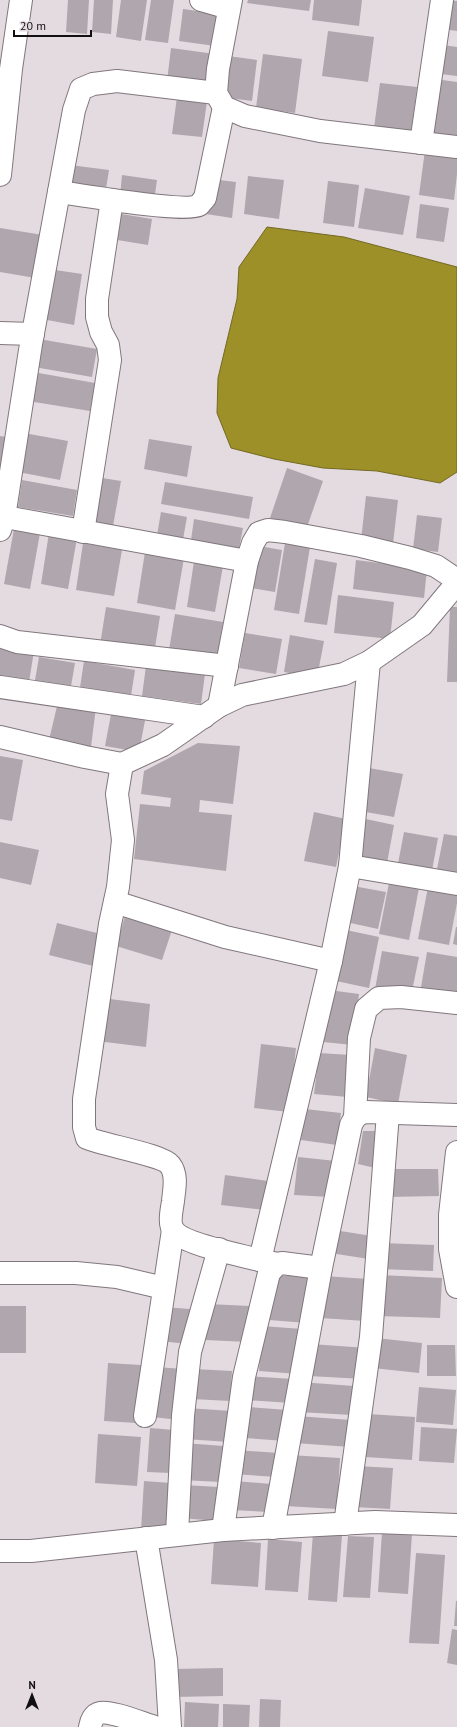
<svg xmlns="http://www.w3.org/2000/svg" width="457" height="1727" font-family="'PT Sans',sans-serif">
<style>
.water{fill:#9d9029;stroke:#736922}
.building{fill:#afa7ad}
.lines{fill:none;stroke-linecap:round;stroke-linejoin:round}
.minor-casing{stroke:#80777d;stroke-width:24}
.minor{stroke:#fff;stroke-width:22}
</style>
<rect width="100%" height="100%" fill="#e4dbe1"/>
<path class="water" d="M267 227 344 237 457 267V472L440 483 377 471 323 468 274 459 231 448 217 413 218 378 237 299 239 267Z"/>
<g class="building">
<path d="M68 0H89L87 34 66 32Z"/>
<path d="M94 0H113L111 34 92 32Z"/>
<path d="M121 0H147L141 41 116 37Z"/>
<path d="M151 0H174L168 43 145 40Z"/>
<path d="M248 0H311L309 11 247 3Z"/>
<path d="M314 0H362L359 26 312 20Z"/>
<path d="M447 0 457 1V31L443 29Z"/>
<path d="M183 9 219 14 215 46 179 41Z"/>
<path d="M328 31 374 37 368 82 322 76Z"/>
<path d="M436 44 457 47V76L432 73Z"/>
<path d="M171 48 215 54 211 87 167 81Z"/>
<path d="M263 54 302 59 295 113 256 108Z"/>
<path d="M228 56 257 60 252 101 222 97Z"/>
<path d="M435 79 457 82V144L427 140Z"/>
<path d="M380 83 417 87 411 133 374 128Z"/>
<path d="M177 97 207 101 202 137 172 134Z"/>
<path d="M425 150 457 154V174L454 200 419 195Z"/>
<path d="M70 165 109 170 105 195 67 190Z"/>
<path d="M122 175 157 180 154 201 120 197Z"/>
<path d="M248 176 284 180 279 219 244 214Z"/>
<path d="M210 179 236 182 232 218 206 214Z"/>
<path d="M328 181 359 185 354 227 323 223Z"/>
<path d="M365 188 410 196 403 235 358 228Z"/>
<path d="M420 204 449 208 444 242 416 238Z"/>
<path d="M115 213 152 219 148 245 111 239Z"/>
<path d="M0 228 49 236 41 279 0 272Z"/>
<path d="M55 270 82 274 74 325 47 320Z"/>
<path d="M39 339 97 349 92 377 34 367Z"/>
<path d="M33 372 95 383 90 411 28 401Z"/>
<path d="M24 433 68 441 60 480 18 472Z"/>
<path d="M0 436 13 438 8 469 0 468Z"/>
<path d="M149 439 192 446 187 477 144 469Z"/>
<path d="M287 468 323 481 306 530 270 518Z"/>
<path d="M96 477 121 481 113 526 88 522Z"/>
<path d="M22 480 77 490 73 516 18 507Z"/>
<path d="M165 482 253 497 249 519 161 504Z"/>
<path d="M366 496 398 500 393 544 361 540Z"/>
<path d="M161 512 187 517 182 545 156 541Z"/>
<path d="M417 515 442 518 438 552 413 549Z"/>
<path d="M194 519 243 528 239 548 191 540Z"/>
<path d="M14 529 40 533 30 589 4 584Z"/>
<path d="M49 533 77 538 68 589 41 584Z"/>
<path d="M83 543 122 550 114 596 76 590Z"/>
<path d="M285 543 310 547 299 614 274 610Z"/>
<path d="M259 546 282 550 275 592 251 588Z"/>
<path d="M145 552 184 558 175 610 137 603Z"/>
<path d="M195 555 224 560 215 612 187 607Z"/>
<path d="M315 559 337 563 327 625 304 622Z"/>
<path d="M356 560 427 569 424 598 353 589Z"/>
<path d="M338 595 394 602 390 639 334 633Z"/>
<path d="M106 607 160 616 154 654 100 645Z"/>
<path d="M450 607H457V682H447Z"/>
<path d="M175 614 223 622 217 658 169 650Z"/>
<path d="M245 633 282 639 276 674 239 668Z"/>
<path d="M290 635 324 641 317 678 284 672Z"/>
<path d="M0 645 34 651 29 682 0 677Z"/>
<path d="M39 657 75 663 70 692 34 686Z"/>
<path d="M84 661 135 670 130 702 79 694Z"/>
<path d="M146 666 205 674 201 704 142 696Z"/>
<path d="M58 702 96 707 91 747 49 740Z"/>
<path d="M112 709 146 715 139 752 105 746Z"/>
<path d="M198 743 240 746 233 804 200 800 199 812 232 815 226 871 134 859 140 804 170 807 171 798 141 794 144 771Z"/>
<path d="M0 756 23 760 12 821 0 819Z"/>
<path d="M369 768 403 774 394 817 360 811Z"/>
<path d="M314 812 346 819 336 867 304 861Z"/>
<path d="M361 818 394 825 387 863 354 856Z"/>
<path d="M404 832 438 838 431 876 397 869Z"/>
<path d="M444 834 457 836V883L435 879Z"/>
<path d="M0 842 39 850 31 885 0 878Z"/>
<path d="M389 883 419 888 409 940 379 934Z"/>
<path d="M353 886 386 892 378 929 346 922Z"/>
<path d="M428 887 457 893V903L449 945 418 939Z"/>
<path d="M126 913 173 927 162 960 116 946Z"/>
<path d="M57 923 101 934 93 966 49 955Z"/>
<path d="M456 927H457V945L453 944Z"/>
<path d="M346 930 379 937 369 988 336 981Z"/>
<path d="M382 951 419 957 411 996 375 989Z"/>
<path d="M427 952 457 957V1000L420 993Z"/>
<path d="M329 990 359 994 353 1045 323 1042Z"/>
<path d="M102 998 150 1004 146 1047 97 1041Z"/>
<path d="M261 1044 296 1048 289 1112 254 1108Z"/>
<path d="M375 1048 407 1055 398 1104 366 1097Z"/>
<path d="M319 1053 351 1055 348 1097 314 1094Z"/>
<path d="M305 1109 341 1113 337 1145 301 1140Z"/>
<path d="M363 1131H380L375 1168 358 1164Z"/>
<path d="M298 1157 336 1161 330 1197 294 1195Z"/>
<path d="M387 1169H438L439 1196 387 1197Z"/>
<path d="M225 1175 268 1181 265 1210 221 1205Z"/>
<path d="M334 1230 372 1236 369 1259 330 1253Z"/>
<path d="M382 1243 434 1245 433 1271 379 1269Z"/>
<path d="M271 1275 310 1277 307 1323 269 1320Z"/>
<path d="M380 1275 442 1278 440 1318 378 1316Z"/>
<path d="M324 1276 368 1279 365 1321 321 1318Z"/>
<path d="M208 1304 250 1306 248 1342 205 1340Z"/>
<rect x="0" y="1306" width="26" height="47"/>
<path d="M163 1307 190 1309 188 1344 160 1341Z"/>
<path d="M262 1326 302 1329 298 1374 259 1371Z"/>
<path d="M376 1338 422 1343 419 1373 373 1368Z"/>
<path d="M311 1344 367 1348 363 1379 309 1376Z"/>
<path d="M427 1345H455L456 1376H427Z"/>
<path d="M108 1363 141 1365 137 1423 104 1421Z"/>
<path d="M156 1367 184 1369 180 1420 152 1417Z"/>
<path d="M194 1369 232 1371 230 1401 192 1399Z"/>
<path d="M248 1376 293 1379 291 1403 246 1400Z"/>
<path d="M300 1382 354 1386 352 1415 298 1412Z"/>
<path d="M419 1387 456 1390 453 1425 416 1422Z"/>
<path d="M248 1407 288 1410 286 1441 245 1438Z"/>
<path d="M187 1408 231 1411 229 1442 185 1439Z"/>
<path d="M368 1414 415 1417 412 1460 365 1457Z"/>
<path d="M297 1416 351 1420 350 1447 295 1443Z"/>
<path d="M421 1427 457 1429 454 1463 419 1461Z"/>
<path d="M150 1428 174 1430 171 1473 147 1472Z"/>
<path d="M98 1434 141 1437 137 1486 95 1483Z"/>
<path d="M183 1443 224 1446 221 1482 181 1480Z"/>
<path d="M235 1450 279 1453 277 1477 233 1474Z"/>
<path d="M289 1455 340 1458 337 1509 285 1506Z"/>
<path d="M357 1466 393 1468 390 1509 354 1507Z"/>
<path d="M144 1481 171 1483 168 1531 141 1530Z"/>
<path d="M234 1481 271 1484 269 1512 232 1510Z"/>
<path d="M183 1485 219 1487 217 1521 181 1518Z"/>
<path d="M382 1532 412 1534 408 1594 378 1592Z"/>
<path d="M313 1533 342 1535 337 1602 308 1600Z"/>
<path d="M348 1536 374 1537 370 1598 343 1597Z"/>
<path d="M214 1539 261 1543 258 1587 211 1584Z"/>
<path d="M268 1539 302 1542 298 1592 265 1590Z"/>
<path d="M416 1553 445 1555 439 1644 409 1643Z"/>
<path d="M456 1601H457V1626H454Z"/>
<path d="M452 1629 457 1630V1665L447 1663Z"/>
<path d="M223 1668V1696L174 1697V1669Z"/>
<path d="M260 1699 281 1700 280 1727H259Z"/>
<path d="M185 1702 219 1704 218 1727H184Z"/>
<path d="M223 1704 250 1705 249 1727H223Z"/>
</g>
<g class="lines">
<defs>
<g id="minor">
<path d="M201 0 229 8"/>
<path d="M231 0 218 69 216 93 224 107 245 116 320 131 457 147"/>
<path d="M421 143 442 0"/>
<path d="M0 175 11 69 21 0"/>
<path d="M59 192C80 195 186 213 199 205 201 203 203 200 205 198L224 107"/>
<path d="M0 333 33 334"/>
<path d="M0 516 247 561"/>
<path d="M0 530 4 517 31 344 74 110 81 89 93 84 117 81 216 93"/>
<path d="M83 532 110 360 108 345 101 332 97 317V299L112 200"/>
<path d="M0 636 17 642 227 666"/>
<path d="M0 687 204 717"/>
<path d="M219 706 247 561 253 543 259 533 268 530 285 532 361 546 410 558 436 566 457 580"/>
<path d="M0 737 85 757 122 764 163 745 219 706 242 695 344 674 369 662 422 625 457 583"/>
<path d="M122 764 117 794 123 840 118 887 110 924 84 1099V1127L87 1138C103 1145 163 1155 170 1165 178 1175 174 1190 173 1201 172 1209 168 1224 174 1231 184 1245 257 1259 277 1264"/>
<path d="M350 866 457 884"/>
<path d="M115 902 225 937 331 961"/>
<path d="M355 1117 359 1038 366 1009 379 998 401 997 457 1003"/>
<path d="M457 1152 450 1215V1249L457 1287"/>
<path d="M260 1260 331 961 350 866 369 662"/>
<path d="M0 1273H76L117 1277 164 1288"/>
<path d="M145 1416 173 1230"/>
<path d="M345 1524 371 1337 388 1113"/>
<path d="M273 1528 321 1268"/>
<path d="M223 1530 244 1377 269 1273 277 1264 282 1263 321 1268 351 1125C355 1117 357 1114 366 1112L457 1115"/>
<path d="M177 1534 183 1416 190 1352 219 1249"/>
<path d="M146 1538 166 1660 170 1727"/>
<path d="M0 1551H31L223 1530 375 1522 457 1525"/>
<path d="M90 1727C91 1721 94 1714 100 1713 110 1710 144 1724 155 1727"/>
</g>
</defs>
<use href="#minor" class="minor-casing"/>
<use href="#minor" class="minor"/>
</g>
<g transform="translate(32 1695)" stroke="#e4dbe1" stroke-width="3" paint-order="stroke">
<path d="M0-3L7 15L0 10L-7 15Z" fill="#120f11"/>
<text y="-6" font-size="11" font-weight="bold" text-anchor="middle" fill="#120f11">N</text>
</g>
<path d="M14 30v6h77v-6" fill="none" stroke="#120f11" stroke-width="2"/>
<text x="20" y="30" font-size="12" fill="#120f11" stroke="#e4dbe1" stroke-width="3" paint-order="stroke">20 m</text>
</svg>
